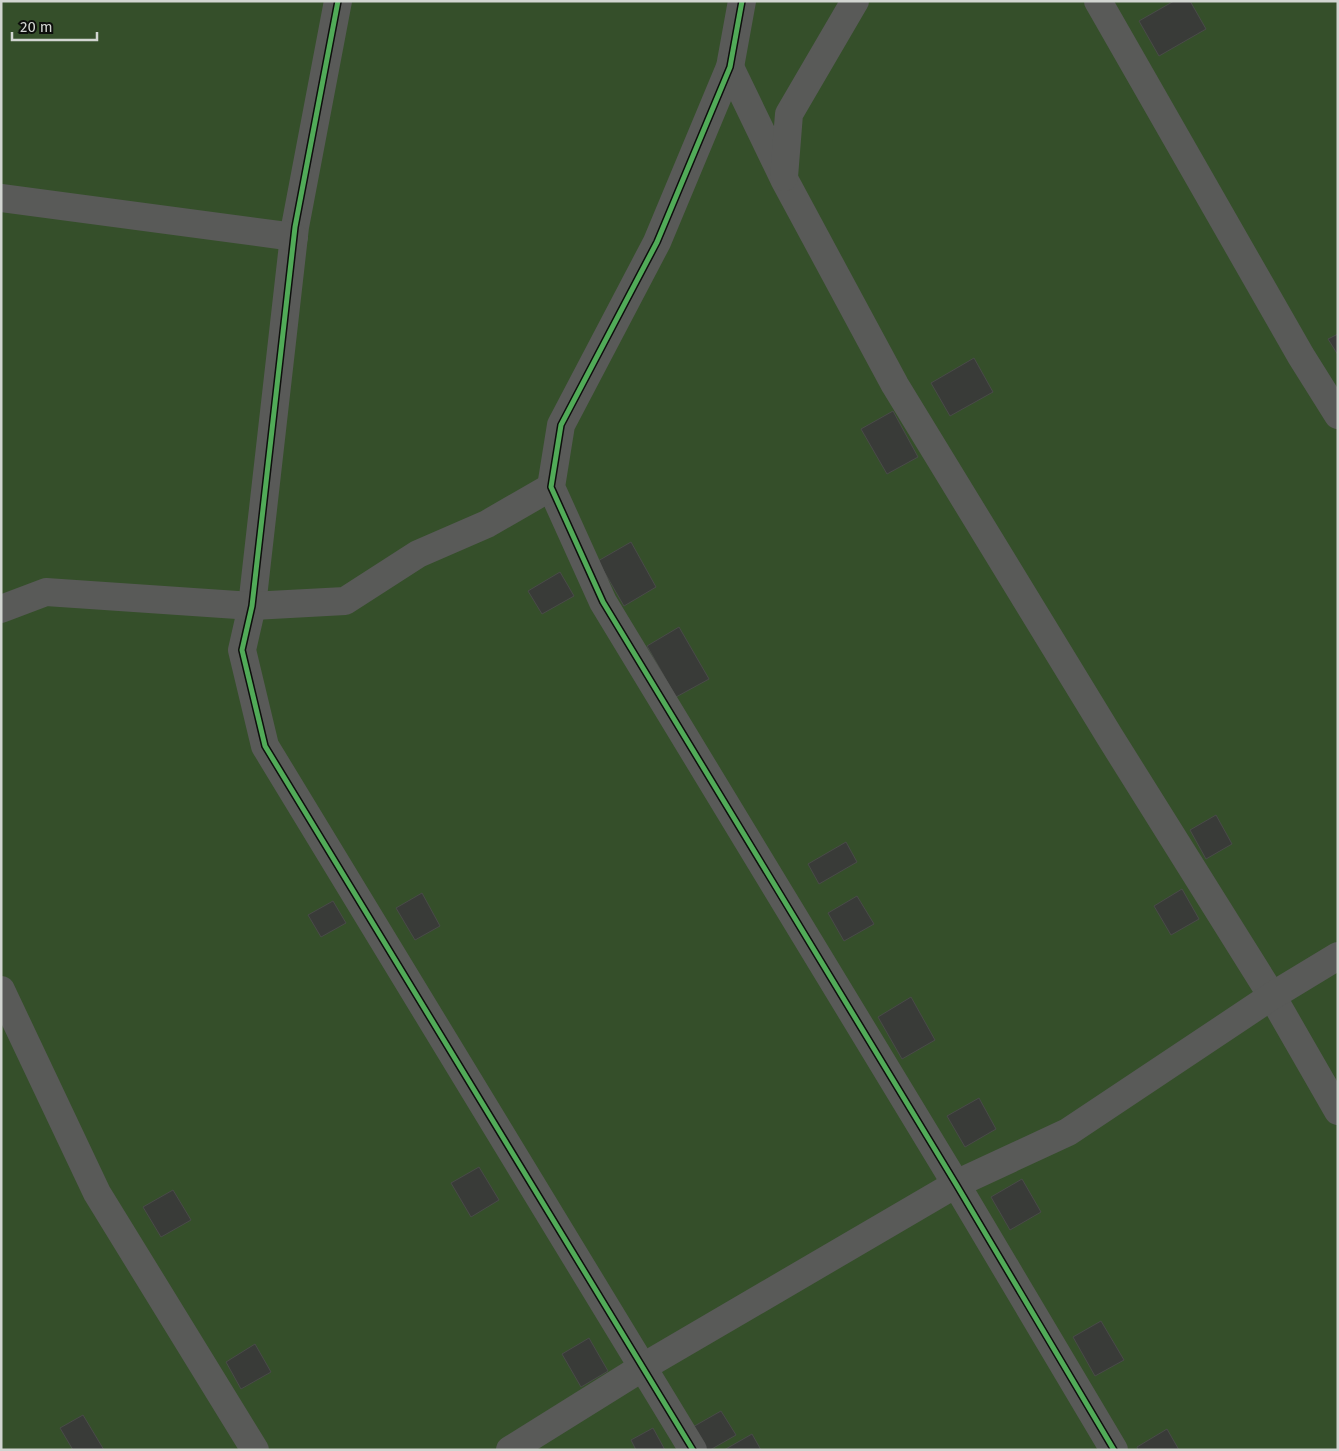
<svg xmlns="http://www.w3.org/2000/svg" width="1339" height="1451" font-family="'Fira Sans',sans-serif">
<style>
.green{fill:#354f2a}
.building{fill:#393b38;stroke:#494b48}
.lines{fill:none;stroke-linecap:round;stroke-linejoin:round}
.street{stroke:#595a58;stroke-width:28}
.cycleway-casing{stroke:#0d0f0c;stroke-width:8}
.cycleway{stroke:#51ab58;stroke-width:5}
</style>
<rect width="100%" height="100%" fill="#232622"/>
<rect class="green" x="1" y="1" width="1337" height="1449"/>
<g class="building">
<path d="M1174 1H1190L1206 29 1159 56 1139 21Z"/>
<path d="M1338 334V355L1328 339Z"/>
<path d="M974 358 993 392 950 416 931 383Z"/>
<path d="M893 411 918 457 887 474 861 429Z"/>
<path d="M631 542 656 587 624 606 598 561Z"/>
<path d="M560 572 574 596 542 614 528 591Z"/>
<path d="M679 627 709 679 676 697 647 646Z"/>
<path d="M1216 815 1232 844 1206 859 1190 830Z"/>
<path d="M846 842 857 862 819 884 808 864Z"/>
<path d="M1182 889 1199 919 1171 935 1154 906Z"/>
<path d="M422 893 440 926 415 940 396 908Z"/>
<path d="M857 896 874 924 844 941 828 913Z"/>
<path d="M333 901 346 923 321 937 308 915Z"/>
<path d="M911 997 935 1040 902 1059 878 1017Z"/>
<path d="M979 1098 996 1129 965 1147 947 1116Z"/>
<path d="M479 1167 499 1200 471 1217 451 1183Z"/>
<path d="M1022 1179 1041 1212 1010 1230 991 1197Z"/>
<path d="M173 1190 191 1220 161 1237 143 1207Z"/>
<path d="M1101 1321 1124 1360 1095 1376 1073 1337Z"/>
<path d="M589 1338 608 1371 581 1387 562 1354Z"/>
<path d="M255 1344 271 1372 241 1389 226 1362Z"/>
<path d="M721 1411 736 1435 710 1450H704L691 1428Z"/>
<path d="M83 1415 104 1450H73L60 1428Z"/>
<path d="M653 1428 665 1450H636L631 1440Z"/>
<path d="M1167 1429 1179 1450H1138L1137 1447Z"/>
<path d="M752 1434 761 1450H724Z"/>
</g>
<g class="lines">
<g class="street">
<path d="M338 1 295 227 252 606 242 650 265 746 693 1450"/>
<path d="M742 1 730 67 657 242 561 425 551 487 603 602 956 1184 1114 1450"/>
<path d="M1098 1 1301 356 1338 415"/>
<path d="M730 67 784 179 895 385 1110 737 1272 996 1338 1111"/>
<path d="M784 177 789 114 855 1"/>
<path d="M1 198 294 237"/>
<path d="M1 609 46 592 252 606 345 601 418 554 487 524 551 487"/>
<path d="M1 990 97 1193 255 1450"/>
<path d="M510 1450 643 1367 956 1184 1068 1132 1272 996 1338 956"/>
</g>
<defs>
<g id="cycleway">
<path d="M338 1 295 227 252 606 242 650 265 746 693 1450"/>
<path d="M742 1 730 67 657 242 561 425 551 487 603 602 956 1184 1114 1450"/>
</g>
</defs>
<use href="#cycleway" class="cycleway-casing"/>
<use href="#cycleway" class="cycleway"/>
</g>
<rect width="1339" height="1451" fill="none" stroke="#d2d5d1" stroke-width="5"/>
<path d="M12 32v8h85v-8" fill="none" stroke="#d2d5d1" stroke-width="2.5"/>
<text x="20" y="32" font-size="15" fill="#d2d5d1" stroke="#0d0f0c" stroke-width="4" paint-order="stroke">20 m</text>
</svg>
